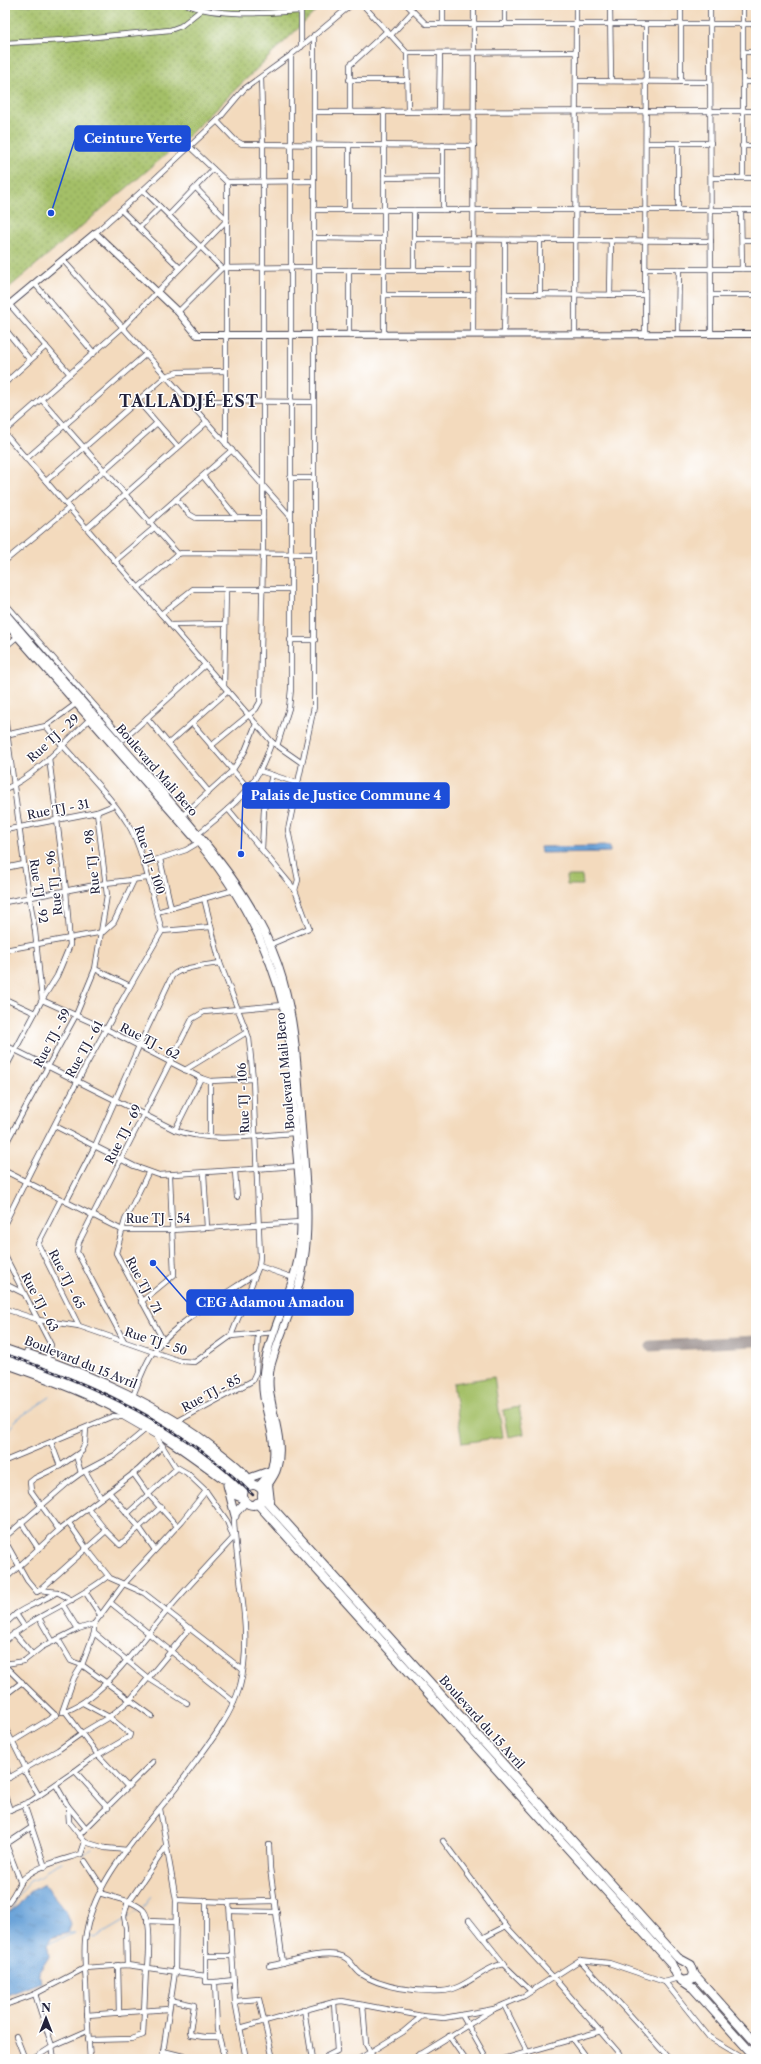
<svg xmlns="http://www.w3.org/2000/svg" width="761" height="2064" font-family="'Libre Caslon Text',serif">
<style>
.grass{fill:url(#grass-dots);stroke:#637151}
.pitch{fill:#a4c067;stroke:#637151}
.water{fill:url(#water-ripples);stroke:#46628a}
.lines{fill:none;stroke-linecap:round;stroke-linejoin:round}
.stream{stroke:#69a2d8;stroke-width:1}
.taxiway{stroke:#8a7e7c;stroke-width:11}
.street-casing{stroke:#413e4e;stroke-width:6}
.secondary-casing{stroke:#413e4e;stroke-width:8}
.primary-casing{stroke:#413e4e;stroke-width:9}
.highway-casing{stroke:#413e4e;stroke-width:10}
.street{stroke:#fff;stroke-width:4.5}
.secondary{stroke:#fff;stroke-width:6}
.primary{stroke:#fff;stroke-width:7}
.highway{stroke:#fff;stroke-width:8}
.rail-casing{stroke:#22223b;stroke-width:2.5}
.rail{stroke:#fff;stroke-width:1;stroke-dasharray:3;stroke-linecap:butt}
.labels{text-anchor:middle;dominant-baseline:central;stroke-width:3;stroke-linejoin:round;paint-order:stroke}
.street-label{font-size:12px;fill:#22223b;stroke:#fff}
.district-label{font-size:16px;font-weight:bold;letter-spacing:1px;fill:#22223b;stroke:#fff}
.leader{fill:none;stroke:#1d4ed8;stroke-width:1.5}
.callout-dot{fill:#1d4ed8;stroke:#fff;stroke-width:1.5}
.callout{fill:#1d4ed8;stroke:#1d4ed8;stroke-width:1.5}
.callout-label{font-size:13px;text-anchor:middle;font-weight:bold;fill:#fff}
</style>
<defs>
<pattern id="grass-dots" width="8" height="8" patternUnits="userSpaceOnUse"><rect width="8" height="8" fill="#a4c067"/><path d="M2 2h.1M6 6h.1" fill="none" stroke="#859c56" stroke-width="1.8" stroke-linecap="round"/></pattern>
<pattern id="water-ripples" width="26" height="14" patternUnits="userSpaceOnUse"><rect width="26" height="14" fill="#69a2d8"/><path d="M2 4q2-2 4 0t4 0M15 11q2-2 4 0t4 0" fill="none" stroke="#5684b0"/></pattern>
</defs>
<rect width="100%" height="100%" fill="#fff"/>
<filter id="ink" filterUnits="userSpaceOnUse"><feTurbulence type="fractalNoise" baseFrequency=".025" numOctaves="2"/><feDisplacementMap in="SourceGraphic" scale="8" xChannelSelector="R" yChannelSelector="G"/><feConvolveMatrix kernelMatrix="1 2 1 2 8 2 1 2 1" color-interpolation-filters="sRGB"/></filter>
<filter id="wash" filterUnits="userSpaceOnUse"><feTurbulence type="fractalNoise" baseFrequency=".012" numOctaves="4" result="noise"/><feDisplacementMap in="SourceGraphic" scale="16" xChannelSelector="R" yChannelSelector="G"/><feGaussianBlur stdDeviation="0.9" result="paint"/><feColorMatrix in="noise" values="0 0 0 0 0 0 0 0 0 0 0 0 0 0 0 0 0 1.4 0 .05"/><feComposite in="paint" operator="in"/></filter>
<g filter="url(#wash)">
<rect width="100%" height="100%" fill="#f3dabd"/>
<path class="grass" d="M5 5H317V10L188 136 5 291Z"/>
<g class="pitch">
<path d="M566 876H582L583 885H567Z"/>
<path d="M494 1377 503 1437 462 1443 453 1383Z"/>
<path d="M519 1407 524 1434 508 1437 503 1410Z"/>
</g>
<g class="water">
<path d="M610 846V852L541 853 540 847Z"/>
<path d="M44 1884 66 1911 71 1925 68 1933 51 1938 48 1946 49 1957 39 1972 41 1982 5 1996V1913L16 1908 29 1892Z"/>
</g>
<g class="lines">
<g class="stream">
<path d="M5 1434 17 1419 50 1397"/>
<path d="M82 1855 92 1849"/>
<path d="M143 1907 151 1897"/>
<path d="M13 1910 16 1897 30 1881 41 1877 48 1869 62 1862"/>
<path d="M126 1919 140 1909"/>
<path d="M90 1936 95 1938 124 1921"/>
<path d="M49 1943 75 1933H68"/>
</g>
<path class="taxiway" d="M651 1346 756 1341"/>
</g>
</g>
<g filter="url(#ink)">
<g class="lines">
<defs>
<g id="street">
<path d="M188 5C218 17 269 13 301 11"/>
<path d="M363 5 407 53 408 111"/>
<path d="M407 5 426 24H756"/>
<path d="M443 5V24"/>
<path d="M610 5 611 81"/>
<path d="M681 5V82"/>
<path d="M710 5 711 334"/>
<path d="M505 24V5"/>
<path d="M391 35 413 11"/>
<path d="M5 43 63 40 170 30 181 26 201 10"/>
<path d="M301 47V5"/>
<path d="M743 52H756"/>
<path d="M407 53 576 52"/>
<path d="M349 80H408"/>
<path d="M576 81 710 82"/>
<path d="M743 82H756"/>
<path d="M350 111V65L387 31"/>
<path d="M314 112 756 111"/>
<path d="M439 112 440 53"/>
<path d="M217 121 235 140 242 144 474 146"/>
<path d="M646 143H711"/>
<path d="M678 143V210"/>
<path d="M742 146H756"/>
<path d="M190 147 227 182 314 181"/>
<path d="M443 177V145"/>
<path d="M384 178 443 177V210"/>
<path d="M711 178H756"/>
<path d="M743 178V5"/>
<path d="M227 182V268"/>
<path d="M196 188 227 220"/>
<path d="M143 190 222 268"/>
<path d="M121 210 180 268"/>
<path d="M314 210H756"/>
<path d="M349 210V145"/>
<path d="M414 210V270"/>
<path d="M741 210 742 269"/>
<path d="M169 215 213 169"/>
<path d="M139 228 160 207"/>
<path d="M95 233 143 190 217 121 244 89 291 55 351 5"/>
<path d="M314 238 384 239"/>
<path d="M414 239 711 241"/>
<path d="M540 239V295"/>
<path d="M505 240V294L645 295"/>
<path d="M742 240H756"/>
<path d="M63 260 290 516"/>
<path d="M226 268V444"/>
<path d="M645 269H756"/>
<path d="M314 270H473"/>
<path d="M349 270V335"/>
<path d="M35 284 94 353"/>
<path d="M384 295H473"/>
<path d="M610 295 611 240"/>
<path d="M711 295H756"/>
<path d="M10 305 70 374"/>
<path d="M178 312 222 268 314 267"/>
<path d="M5 329 30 360"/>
<path d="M473 334 474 5"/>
<path d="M504 334 505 294"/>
<path d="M575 334 576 5"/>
<path d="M645 334 646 24"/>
<path d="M678 334 679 269"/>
<path d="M384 335V111"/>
<path d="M5 374 9 379"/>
<path d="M5 383 46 346"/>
<path d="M41 399 178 554"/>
<path d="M138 401 178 447"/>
<path d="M189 401 314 402"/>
<path d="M5 431 123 327 227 220"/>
<path d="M5 434 272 742 302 763"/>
<path d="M26 459 146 354"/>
<path d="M203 476 237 518"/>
<path d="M290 478H314"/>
<path d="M46 481 166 376 178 372 226 371"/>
<path d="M176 499 189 514 196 518H263"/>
<path d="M66 504 157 423"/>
<path d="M149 523 232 450"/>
<path d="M87 528 207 422"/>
<path d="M5 561 69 508"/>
<path d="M115 561 154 528"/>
<path d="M138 588 178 554 182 553 314 554"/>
<path d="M5 603 124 739 205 665"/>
<path d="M161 614 193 589H290"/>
<path d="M170 625 225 624"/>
<path d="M290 640H315"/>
<path d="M5 647 17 637"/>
<path d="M224 686 226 589"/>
<path d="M5 716 24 864 35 931 42 1000"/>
<path d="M147 718 209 792"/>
<path d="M192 723 248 788"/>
<path d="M46 726C72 758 106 789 128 824 144 850 153 900 162 931"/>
<path d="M5 735 46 726 77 703"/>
<path d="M169 743 228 691"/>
<path d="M211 746 256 709 260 702 263 554V144L261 78"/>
<path d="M277 746 289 708 291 689V55"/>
<path d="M260 771 297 783"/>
<path d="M5 789C35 777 67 740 91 718"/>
<path d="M228 809 295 890 309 928 269 945"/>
<path d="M182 816 232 771 245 751 256 724"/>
<path d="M5 830 97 812 114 805"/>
<path d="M198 834C220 816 247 796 260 770 265 762 268 751 272 742"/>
<path d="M262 849 264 809 272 775"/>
<path d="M160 859 171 908"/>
<path d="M143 864 186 850 201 841"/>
<path d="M5 868 24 864"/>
<path d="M295 890 298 880 288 830 314 707V35"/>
<path d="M5 902 106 883 147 878"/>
<path d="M157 912 234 890"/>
<path d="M5 950 103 932 114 922 134 880"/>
<path d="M95 969 130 986"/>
<path d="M5 999 35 1013"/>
<path d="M42 1000 106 1029 201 1078 210 1081 253 1079"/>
<path d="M5 1045 175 1130C213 1144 257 1135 296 1133"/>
<path d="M5 1069 42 1000 57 976 70 945 66 890 49 758"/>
<path d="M185 1070 247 1032"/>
<path d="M55 1126 134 1166 159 1175 298 1166"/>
<path d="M175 1130 201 1078"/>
<path d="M210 1137V1081"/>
<path d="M5 1145 76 1015 95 969 107 895 97 812"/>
<path d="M5 1171 122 1230H172L300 1222"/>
<path d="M235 1171 237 1197"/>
<path d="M148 1173 125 1220 116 1253 163 1340"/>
<path d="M204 1173 207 1228"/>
<path d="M61 1199 38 1244 79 1326"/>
<path d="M66 1202 95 1146 139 1046 172 976C180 967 208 965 220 963"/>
<path d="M5 1223C53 1124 106 1026 162 931L211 927"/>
<path d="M5 1256 51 1345 47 1359"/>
<path d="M259 1266 294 1278"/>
<path d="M5 1284 23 1293"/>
<path d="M141 1302 174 1275 170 1176"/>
<path d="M5 1309 39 1320 79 1326 180 1361 195 1362 231 1336 259 1266 260 1257 253 1079 249 1038 220 963 204 898"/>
<path d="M231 1336 275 1332"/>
<path d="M124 1341 77 1252 79 1242 192 1019 204 1012 283 1005"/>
<path d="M133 1396C139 1381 145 1363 154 1351 176 1322 224 1295 255 1274"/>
<path d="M178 1421 252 1381 256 1372 258 1333"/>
<path d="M51 1442 60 1466"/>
<path d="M5 1461 113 1416 123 1417 156 1436 175 1466 187 1473 206 1491 227 1521 233 1537"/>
<path d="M85 1471 101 1498"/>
<path d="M81 1473 77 1459 85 1443 86 1428"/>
<path d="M133 1473 148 1494 177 1526"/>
<path d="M109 1492 139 1527 155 1550"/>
<path d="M88 1508 106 1531 120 1545 161 1507"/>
<path d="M127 1514 177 1468"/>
<path d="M235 1516 247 1502"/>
<path d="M21 1522 38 1548"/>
<path d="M69 1523 87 1549 110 1578 144 1593 243 1670"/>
<path d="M59 1530 31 1491 30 1482 35 1478 60 1466 82 1451"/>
<path d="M5 1537 70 1481 81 1473 115 1455 146 1429"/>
<path d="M5 1541 27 1580 37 1592 40 1590 57 1592 72 1600"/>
<path d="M5 1579 59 1530 138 1470 163 1446"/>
<path d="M40 1590 106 1531"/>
<path d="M86 1593 101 1616"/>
<path d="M111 1603 234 1702"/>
<path d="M63 1605 78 1629"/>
<path d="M16 1614C28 1605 44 1601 57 1592"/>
<path d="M39 1618 53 1642"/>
<path d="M5 1624 16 1614 24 1626"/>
<path d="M94 1624V1633L82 1665 152 1716"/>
<path d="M14 1633 32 1654"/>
<path d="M94 1633 148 1678 187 1703"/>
<path d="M58 1639 71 1661 82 1665 74 1678 62 1712C101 1702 141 1641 167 1611 189 1585 212 1561 235 1536"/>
<path d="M5 1641C36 1614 76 1602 108 1576"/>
<path d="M5 1664 24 1661 42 1647 78 1629 94 1624 123 1585 182 1521 206 1491"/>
<path d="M5 1666 55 1715"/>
<path d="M5 1695 22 1682"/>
<path d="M83 1703 109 1717 130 1734 129 1737 91 1759 75 1771 108 1808"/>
<path d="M65 1711 98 1755 127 1786"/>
<path d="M5 1727 26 1769"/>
<path d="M12 1742 56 1715"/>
<path d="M5 1764 9 1778"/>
<path d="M24 1770 39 1796"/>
<path d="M5 1780 58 1750 82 1733 109 1717 130 1700 190 1628"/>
<path d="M56 1785 68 1806 69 1822 85 1842 105 1848 127 1850"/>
<path d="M5 1796 10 1810"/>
<path d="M24 1804 45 1867"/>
<path d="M68 1806 86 1828"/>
<path d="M160 1809 176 1900 175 1972 162 2059"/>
<path d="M5 1812 31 1801 75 1771"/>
<path d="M79 1835 153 1762"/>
<path d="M443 1841 506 1926 554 1978 624 2059"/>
<path d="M6 1844 21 1883"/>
<path d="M5 1845 32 1827"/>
<path d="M269 1845 270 1868 283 1963"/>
<path d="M85 1861 102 1887"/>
<path d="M99 1893 127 1901 130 1900 166 1847"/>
<path d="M176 1900 229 1902 235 2001 246 2059"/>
<path d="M206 1900V1982H215"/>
<path d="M229 1902 275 1901"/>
<path d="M5 1905C14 1898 16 1887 23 1879 38 1865 63 1860 81 1854L85 1842"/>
<path d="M230 1911 277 1912"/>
<path d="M469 1920 504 1964"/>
<path d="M147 1921 176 1922"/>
<path d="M483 1938 506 1926"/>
<path d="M207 1956H232"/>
<path d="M580 1960 670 2059"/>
<path d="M118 1965 119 2013"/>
<path d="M127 1965 126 1928 124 1916 128 1901C134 1904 140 1906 144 1911 152 1921 149 1955 148 1968"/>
<path d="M269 1966C289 1962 319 1951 338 1955 350 1957 353 1968 361 1974 382 1988 417 1992 442 1991 465 1990 481 1968 503 1964L531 1991"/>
<path d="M665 1982 709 2037 746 2059"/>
<path d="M35 1994 52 2046 54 2059"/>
<path d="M170 2000 194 2005 190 2031 191 2035 204 2037H219"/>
<path d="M235 2001 259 1999 273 2059"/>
<path d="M5 2005 35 1994 85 1968 127 1965 206 1976"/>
<path d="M363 2005 366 2044 374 2059"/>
<path d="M504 2005 527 2051"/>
<path d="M304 2009 312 2059"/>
<path d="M87 2015 168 2009"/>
<path d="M462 2015 487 2059"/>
<path d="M240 2028 334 2002 342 2001 422 2016 444 2018 494 2009"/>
<path d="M16 2036 25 2059"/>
<path d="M449 2036 465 2059"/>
<path d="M88 2040 131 2039 143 2035 146 1968"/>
<path d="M573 2040 587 2059"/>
<path d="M163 2051 195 2059"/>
<path d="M5 2054 7 2059"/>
<path d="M420 2054 424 2059"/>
<path d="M33 2059 55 2045 87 2031"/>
<path d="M90 2059C88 2034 87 2009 86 1984 85 1970 84 1955 85 1941 91 1876 153 1822 189 1771 208 1745 231 1717 240 1686 254 1632 236 1574 234 1520L237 1509 245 1500"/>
<path d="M225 2059 217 2030 215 1982 234 1980"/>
<path d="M327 2059V2056L337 2051 334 2002"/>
<path d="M359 2059 403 2032 422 2016"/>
<path d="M413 2059 494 2009 524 1996 580 1960 609 1963 665 1982 678 1978"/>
<path d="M503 2059 601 2031"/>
</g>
<path id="secondary" d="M5 308 95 233 178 312 197 335 756 334"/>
<g id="primary">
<path d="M5 613C54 671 106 728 156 785 204 841 253 894 278 965 296 1018 297 1066 301 1121 304 1164 311 1218 304 1260 299 1297 281 1329 271 1365 262 1399 287 1434 277 1468 275 1477 267 1485 262 1493"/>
<path d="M5 622 199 843C238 890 268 944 283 1005 294 1046 291 1091 295 1133 298 1170 305 1224 298 1259 291 1298 266 1338 263 1377 260 1406 280 1438 272 1467 270 1475 263 1481 258 1487"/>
<path d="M27 1353C96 1376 160 1405 217 1450 229 1460 244 1470 252 1483"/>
<path d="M5 1364C51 1380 97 1397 140 1422 169 1439 196 1459 223 1479"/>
<path d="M252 1477 269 1471"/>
<path d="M227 1485 235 1516"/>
<path d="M228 1487 234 1495 244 1499"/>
</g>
<g id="highway">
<path d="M5 1349C63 1369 120 1391 171 1424 200 1442 225 1464 251 1485"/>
<path d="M5 1358C92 1389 177 1427 243 1494"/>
<path d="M268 1484 270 1502"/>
<circle cx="253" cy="1495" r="10"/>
<path d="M262 1496 678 1958 691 1965 694 1973 692 1979 682 1981"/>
<path d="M257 1503 671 1963 678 1978 693 1988 756 2058"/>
<path d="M694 1974 756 2043"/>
</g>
</defs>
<use href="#street" class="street-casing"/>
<use href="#secondary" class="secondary-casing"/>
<use href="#primary" class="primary-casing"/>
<use href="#highway" class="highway-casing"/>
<use href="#street" class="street"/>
<use href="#secondary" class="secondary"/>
<use href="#primary" class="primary"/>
<use href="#highway" class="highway"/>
<defs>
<path id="rail" d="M5 1354C97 1386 183 1426 253 1495"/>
</defs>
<use href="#rail" class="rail-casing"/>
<use href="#rail" class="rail"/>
</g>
</g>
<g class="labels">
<g class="street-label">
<text transform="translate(53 738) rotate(-42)">Rue TJ - 29</text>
<text transform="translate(157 770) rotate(49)">Boulevard Mali Bero</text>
<text transform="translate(58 809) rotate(-11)">Rue TJ - 31</text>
<text transform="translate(150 860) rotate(71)">Rue TJ - 100</text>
<text transform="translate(92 862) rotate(-96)">Rue TJ - 98</text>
<text transform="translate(54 883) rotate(-97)">Rue TJ - 96</text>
<text transform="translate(39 891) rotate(81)">Rue TJ - 92</text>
<text transform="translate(52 1038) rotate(-62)">Rue TJ - 59</text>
<text transform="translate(150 1041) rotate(27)">Rue TJ - 62</text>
<text transform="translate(84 1049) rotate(-61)">Rue TJ - 61</text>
<text transform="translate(285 1071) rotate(-95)">Boulevard Mali Bero</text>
<text transform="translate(243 1098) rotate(-93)">Rue TJ - 106</text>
<text transform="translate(123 1134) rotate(-63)">Rue TJ - 69</text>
<text x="158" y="1218">Rue TJ - 54</text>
<text transform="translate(67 1279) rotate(63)">Rue TJ - 65</text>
<text transform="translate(144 1285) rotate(62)">Rue TJ - 71</text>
<text transform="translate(40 1302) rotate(62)">Rue TJ - 63</text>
<text transform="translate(156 1341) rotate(18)">Rue TJ - 50</text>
<text transform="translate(81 1362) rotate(22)">Boulevard du 15 Avril</text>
<text transform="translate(211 1393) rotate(-28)">Rue TJ - 85</text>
<text transform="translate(482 1722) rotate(48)">Boulevard du 15 Avril</text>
</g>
<g class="district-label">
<text x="189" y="401">TALLADJÉ EST</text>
</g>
</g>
<path class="leader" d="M51 213L75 139M241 854L243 795M153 1263L187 1302"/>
<g class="callout-dot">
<circle cx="51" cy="213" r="4"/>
<circle cx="241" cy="854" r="4"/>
<circle cx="153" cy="1263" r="4"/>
</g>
<g class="callout">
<rect x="75" y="126" width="115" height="25" rx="4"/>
<rect x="243" y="783" width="206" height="25" rx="4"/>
<rect x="187" y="1290" width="166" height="25" rx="4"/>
</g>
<g class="callout-label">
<text x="133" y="143">Ceinture Verte</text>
<text x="346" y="800">Palais de Justice Commune 4</text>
<text x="270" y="1307">CEG Adamou Amadou</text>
</g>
<rect width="761" height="2064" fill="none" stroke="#fff" stroke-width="20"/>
<g transform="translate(46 2018)" stroke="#ffffff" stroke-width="3" paint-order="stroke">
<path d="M0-3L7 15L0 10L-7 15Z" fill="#22223b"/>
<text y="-6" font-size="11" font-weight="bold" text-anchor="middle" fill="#22223b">N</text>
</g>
</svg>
